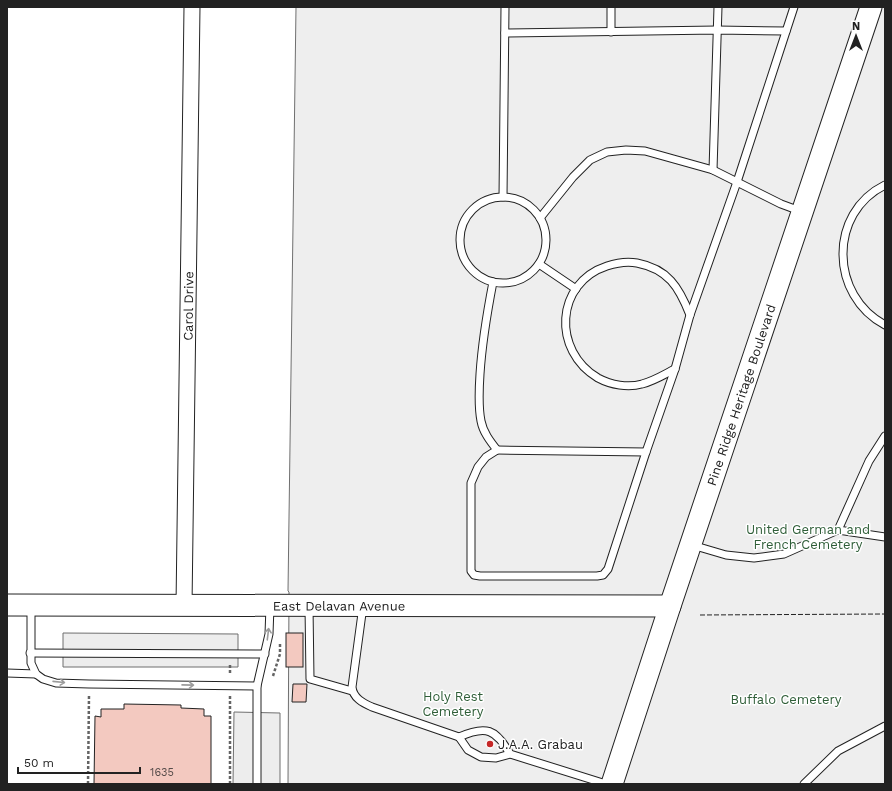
<svg xmlns="http://www.w3.org/2000/svg" width="892" height="791" font-family="'Work Sans',sans-serif">
<style>
.green{fill:#eee;stroke:#6f6f6f}
.parking{fill:#ededed;stroke:#6f6f6f}
.building{fill:#f3c9c0;stroke:#222}
.lines{fill:none;stroke-linecap:round;stroke-linejoin:round}
.lane-casing{stroke:#222;stroke-width:9}
.street-casing{stroke:#222;stroke-width:17}
.secondary-casing{stroke:#222;stroke-width:23}
.path{stroke:#646464;stroke-width:2.5;stroke-dasharray:3 2;stroke-linecap:butt}
.lane{stroke:#fff;stroke-width:7}
.street{stroke:#fff;stroke-width:15}
.secondary{stroke:#fff;stroke-width:21}
.fence{stroke:#222;stroke-width:1;stroke-dasharray:5 2;stroke-linecap:butt}
.oneway{stroke:#9c9c9c}
.poi-dot{fill:#c62828;stroke:#fff;stroke-width:1.5}
.labels{text-anchor:middle;dominant-baseline:central;stroke-width:3;stroke-linejoin:round;paint-order:stroke}
.number-label{font-size:11px;fill:#564c4a}
.street-label{font-size:13px;fill:#222;stroke:#fff}
.park-label{font-size:13px;fill:#2f5e38;stroke:#fff}
.poi-label{font-size:13px;fill:#222;stroke:#fff;text-anchor:start}
</style>
<rect width="100%" height="100%" fill="#fff"/>
<path class="green" d="M296 7H885V784H288L289 592 288 591Z"/>
<g class="parking">
<path d="M63 633 238 634V667H63Z"/>
<path d="M234 712 280 713V784H233Z"/>
</g>
<g class="building">
<rect x="286" y="633" width="17" height="34"/>
<path d="M293 684H307L306 702H292Z"/>
<path d="M124 704 181 705V708L204 709V716H211V784H94L95 716 101 717V709H124Z"/>
</g>
<g class="lines">
<defs>
<g id="lane">
<path d="M611 32V7"/>
<path d="M505 33 717 30 786 31"/>
<path d="M713 170 718 7"/>
<path d="M885 185C828 213 830 296 885 325"/>
<path d="M503 197 505 7"/>
<circle cx="503" cy="240" r="43"/>
<path d="M540 218 573 177 590 160 607 152 626 150 645 151 713 170 781 204 800 211"/>
<path d="M539 264 576 289"/>
<path d="M493 282C487 313 482 343 480 374 479 389 478 406 481 421 483 432 490 441 497 450L486 457 478 467 471 483V571L474 575 480 576H597L603 575 608 569 646 452 675 369 690 315 737 182 794 7"/>
<path d="M675 369C665 374 654 381 642 384 628 388 611 385 598 378 552 351 555 283 607 266 616 263 627 261 637 263 668 269 679 287 690 315"/>
<path d="M497 450 646 452"/>
<path d="M838 530 869 461 885 436"/>
<path d="M692 545 726 555 754 558 784 554 838 530 885 537"/>
<path d="M309 606 310 679 352 691"/>
<path d="M363 606 352 687C353 698 363 703 372 707L459 737 468 750 481 757 496 758 510 754"/>
<path d="M31 607V663L36 674 43 679 56 683 89 684 257 686"/>
<path d="M30 653 265 654"/>
<path d="M7 673 36 674"/>
<path d="M459 737C486 725 496 729 510 754L606 784"/>
<path d="M257 784V686L269 634 270 606"/>
<path d="M804 784 838 751 885 726"/>
</g>
<g id="street">
<path id="s1" d="M184 606 192 7"/>
</g>
<g id="secondary">
<path id="s2" d="M7 605 670 606"/>
<path id="s3" d="M612 784 670 606 871 7"/>
</g>
</defs>
<use href="#lane" class="lane-casing"/>
<use href="#street" class="street-casing"/>
<use href="#secondary" class="secondary-casing"/>
<g class="path">
<path d="M230 665V675"/>
<path d="M273 676 280 654V643"/>
<path d="M230 696V784"/>
<path d="M88 784 89 695"/>
</g>
<use href="#lane" class="lane"/>
<use href="#street" class="street"/>
<use href="#secondary" class="secondary"/>
<path class="fence" d="M700 615 885 614"/>
</g>
<defs><path id="oneway-shaft" d="M-6 0H5M1.5-3L5.5 0L1.5 3" fill="none" stroke-width="1.6" stroke-linecap="round" stroke-linejoin="round"/></defs>
<g class="oneway">
<use href="#oneway-shaft" transform="translate(268 634) rotate(-83)"/>
<use href="#oneway-shaft" transform="translate(59 682) rotate(6)"/>
<use href="#oneway-shaft" transform="translate(188 685) rotate(1)"/>
</g>
<circle class="poi-dot" cx="490" cy="744" r="4"/>
<g class="labels">
<g class="number-label">
<text x="162" y="772">1635</text>
</g>
<g class="street-label">
<text stroke="none"><textPath href="#s1" startOffset="300">Carol Drive</textPath></text>
<text stroke="none"><textPath href="#s3" startOffset="410">Pine Ridge Heritage Boulevard</textPath></text>
<text stroke="none"><textPath href="#s2" startOffset="332">East Delavan Avenue</textPath></text>
</g>
<g class="park-label">
<text x="808" y="529">United German and<tspan x="808" dy="15">French Cemetery</tspan></text>
<text x="453" y="696">Holy Rest<tspan x="453" dy="15">Cemetery</tspan></text>
<text x="786" y="699">Buffalo Cemetery</text>
</g>
<g class="poi-label">
<text x="498" y="744">J.A.A. Grabau</text>
</g>
</g>
<rect width="892" height="791" fill="none" stroke="#222222" stroke-width="16"/>
<g transform="translate(856 36)" stroke="#ffffff" stroke-width="3" paint-order="stroke">
<path d="M0-3L7 15L0 10L-7 15Z" fill="#222222"/>
<text y="-6" font-size="11" font-weight="bold" text-anchor="middle" fill="#222222">N</text>
</g>
<path d="M18 767v6h122v-6" fill="none" stroke="#222222" stroke-width="2"/>
<text x="24" y="767" font-size="12" fill="#222222" stroke="#ffffff" stroke-width="3" paint-order="stroke">50 m</text>
</svg>
